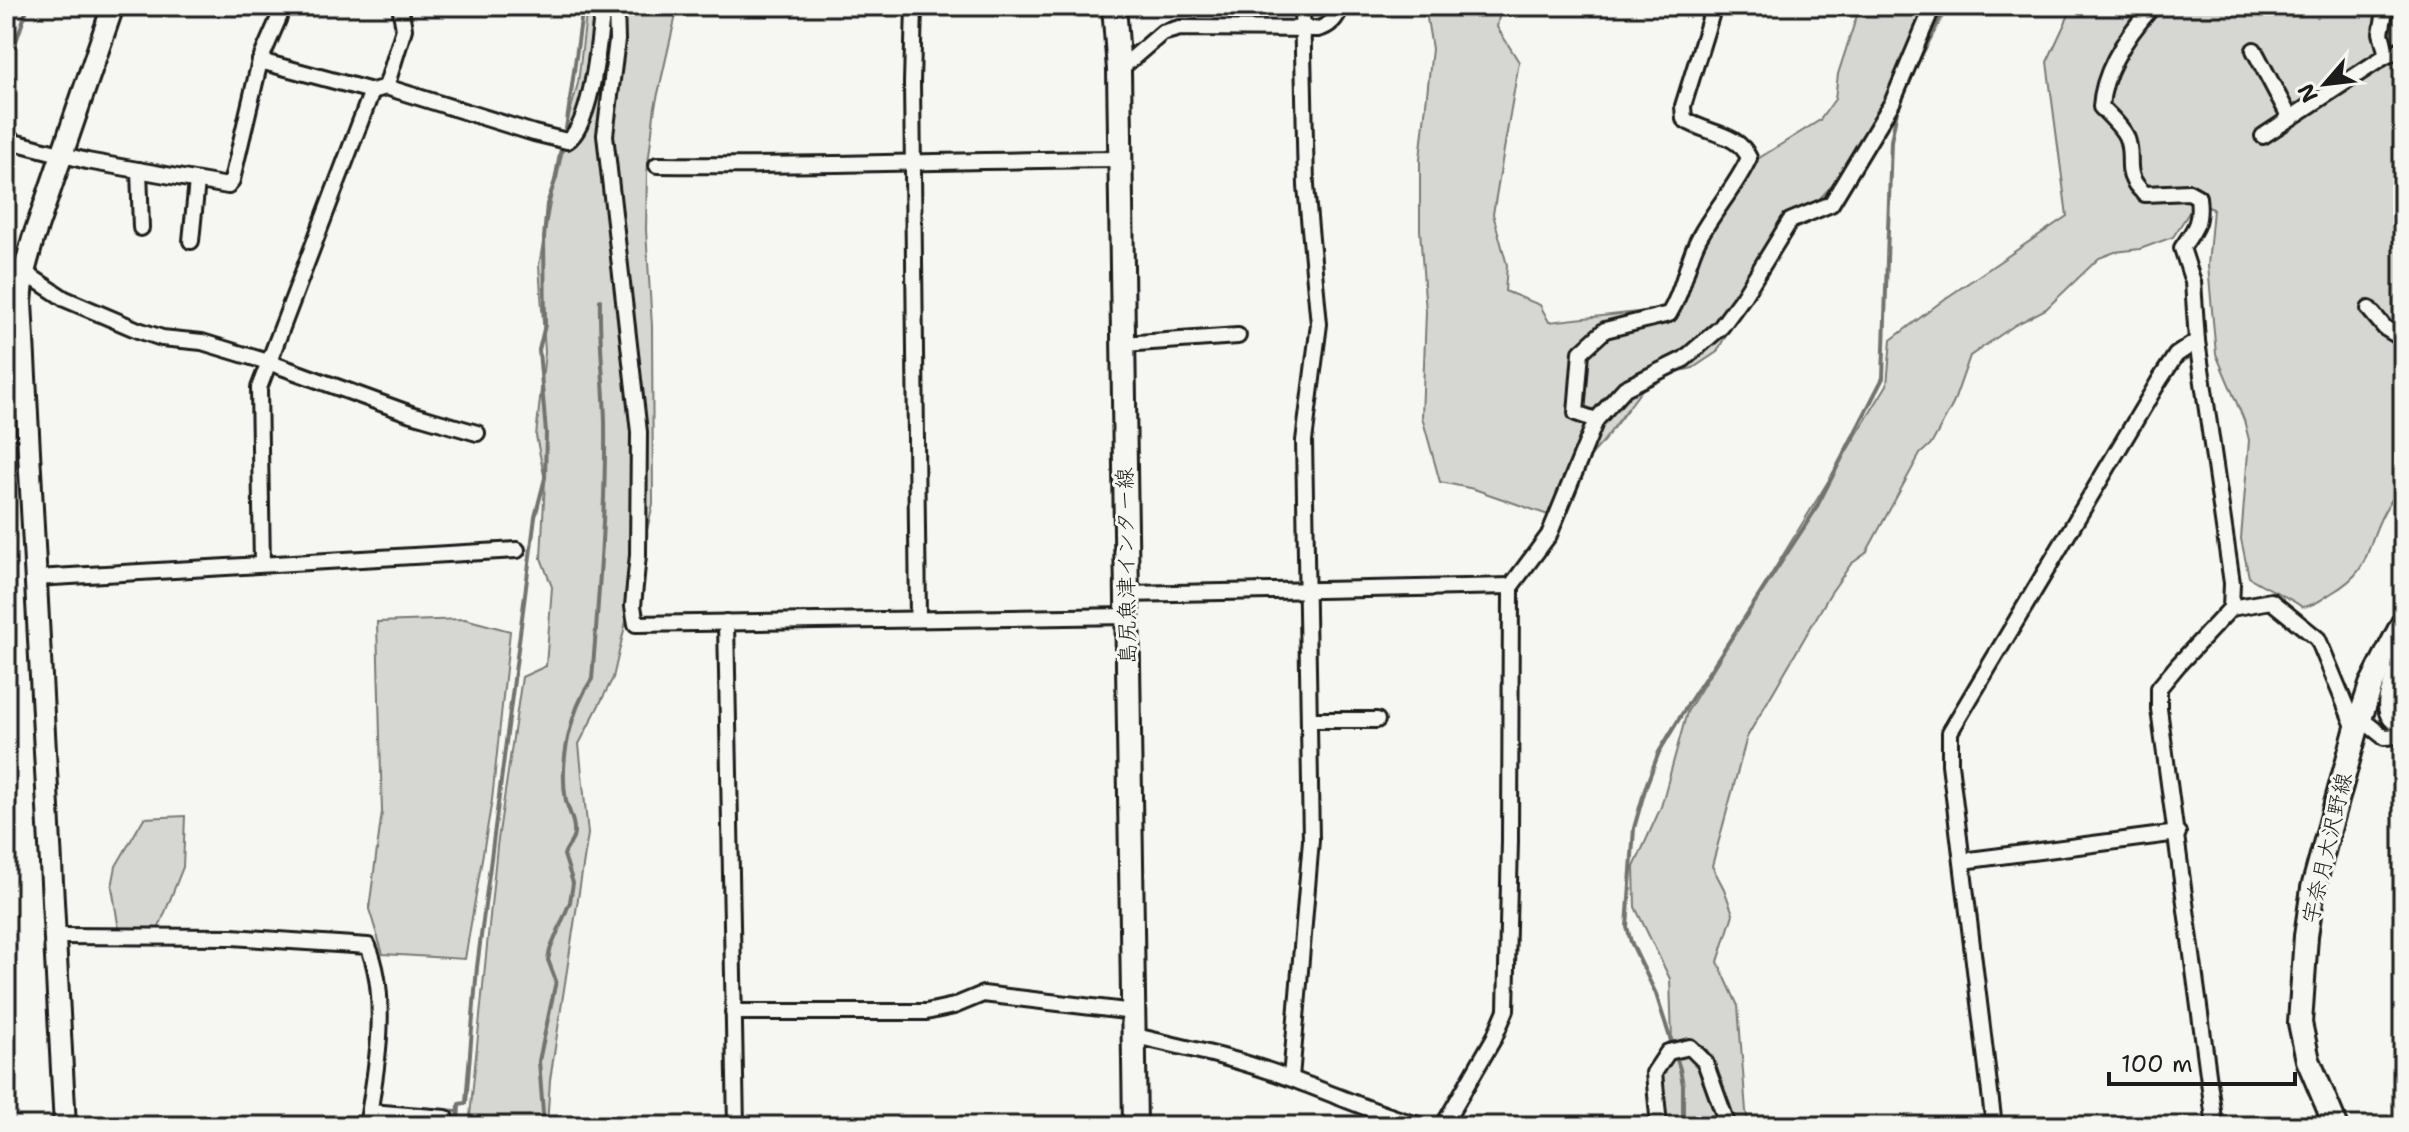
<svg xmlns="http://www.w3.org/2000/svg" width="2409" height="1132" font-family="'Shantell Sans','Klee One',sans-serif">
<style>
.green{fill:#d6d6d2;stroke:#797977;stroke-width:2}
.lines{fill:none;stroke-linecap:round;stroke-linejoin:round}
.stream{stroke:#727271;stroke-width:4}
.minor-casing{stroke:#1c1c1c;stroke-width:20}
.secondary-casing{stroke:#1c1c1c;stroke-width:26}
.primary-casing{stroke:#1c1c1c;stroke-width:28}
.minor{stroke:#f6f6f2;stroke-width:14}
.secondary{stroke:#f6f6f2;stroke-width:20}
.primary{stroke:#f6f6f2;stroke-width:22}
.labels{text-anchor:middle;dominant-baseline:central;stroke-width:6;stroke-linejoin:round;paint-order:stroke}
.street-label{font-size:22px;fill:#1c1c1c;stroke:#f6f6f2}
</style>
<rect width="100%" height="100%" fill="#f6f6f2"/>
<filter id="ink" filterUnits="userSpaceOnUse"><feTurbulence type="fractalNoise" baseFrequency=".0125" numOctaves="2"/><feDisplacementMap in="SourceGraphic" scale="16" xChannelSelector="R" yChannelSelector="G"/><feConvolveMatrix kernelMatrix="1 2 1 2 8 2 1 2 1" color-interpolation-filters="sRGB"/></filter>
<g filter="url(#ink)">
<g class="green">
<path d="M587 6H678L655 107 647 172 646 230 652 326 653 504 613 678 579 744 588 834 550 1080 547 1126H469L497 846 522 677 546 666 552 587 541 558 545 480 536 436 545 352 539 265 559 153 578 83Z"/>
<path d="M1425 6H1501L1497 27 1519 62 1493 214 1507 265 1505 291 1540 305 1549 322 1664 309 1748 165 1820 120 1835 99 1838 74 1860 6H1948L1899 92 1876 115 1841 176 1769 252 1717 352 1693 368 1667 374 1644 387 1602 443 1566 483 1551 516 1474 489 1440 482 1422 417 1426 312 1420 230V159L1432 49Z"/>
<path d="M2073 6H2403V480C2399 493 2390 500 2384 512 2363 551 2374 569 2330 594 2321 600 2313 606 2302 607 2285 594 2266 589 2249 577L2241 539 2249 440 2244 420 2216 354 2208 266 2213 209 2196 202 2173 237 2140 249 2115 252 2099 258 2046 309 2015 325 1970 356 1953 404 1932 443 1920 454 1866 553 1851 564 1830 594 1747 737 1712 866 1724 889 1733 914 1718 962 1738 1006 1746 1111 1749 1126H1735L1707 1050 1672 1041 1670 979 1635 907 1634 867 1661 807 1687 712 1887 385 1891 340 1946 298 2067 216 2047 62Z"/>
<path d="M465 619 510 631 492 800 465 959 383 954 369 909 382 812 377 622Z"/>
<path d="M185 816 183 867 158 930H119L112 887 116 866 144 818Z"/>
<path d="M1689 1050 1701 1064 1724 1126H1666L1663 1074 1673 1055Z"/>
</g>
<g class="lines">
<g class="stream">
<path d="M637 6 638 13"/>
<path d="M6 71 28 6"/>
<path d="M1909 79 1947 6"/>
<path d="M378 1107 458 1111"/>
<path d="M375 1126 377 1116"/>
<path d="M458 1126 459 1104 466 1103 477 967 535 517 545 478 546 433 539 350 545 325 544 238 547 204 556 178 566 129 583 6"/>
<path d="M544 1126 539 1061 556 981 548 960 550 950 570 902 573 883 564 855C566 848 571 844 573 838 577 826 569 812 566 801 559 762 570 711 592 679 599 594 606 508 605 422 604 381 599 341 600 300"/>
<path d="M1683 1126V1085L1680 1069 1656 994 1631 942 1627 927 1634 828 1646 786 1659 752 1688 704 1814 512 1883 378 1891 141 1898 105"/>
</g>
<defs>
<g id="minor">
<path d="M616 6 617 40 605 135 639 432 638 555 633 606 636 624 1127 616"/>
<path d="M914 6 912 83 918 618"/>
<path d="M2153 6C2128 34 2103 69 2101 107 2109 115 2121 126 2126 136 2136 159 2120 173 2145 194L2189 192 2198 197C2201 222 2196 228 2182 248L2193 282 2197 341"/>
<path d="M2386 6 2381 33 2387 55"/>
<path d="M6 9 7 6"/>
<path d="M2254 50 2290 118"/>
<path d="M260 61 372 91 386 87 534 133 567 141C593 124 599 37 603 6"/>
<path d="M1119 70 1162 33 1180 28 1318 29C1330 26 1337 18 1341 6"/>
<path d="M386 87 404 29 400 6"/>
<path d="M2263 136 2384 57 2403 48"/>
<path d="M6 140 87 161 228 186 232 180 260 61 284 6"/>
<path d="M657 165C812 167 966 160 1120 159"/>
<path d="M139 170 141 228"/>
<path d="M191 241 197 181"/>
<path d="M6 265 24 272 65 299 138 330 162 338 202 342 268 362 411 414 477 433"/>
<path d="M2369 309 2385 328 2403 339"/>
<path d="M1123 344 1238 336"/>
<path d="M1596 420 1576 413 1581 352 1605 330 1669 314C1685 288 1686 262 1699 238 1714 210 1736 187 1749 158 1738 132 1705 134 1684 119L1683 106 1714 6"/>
<path d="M262 564 259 388 372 91"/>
<path d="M36 578 517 550"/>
<path d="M1127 594 1511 586"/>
<path d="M726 622 736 1126"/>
<path d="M2403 660C2394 678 2370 717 2403 726"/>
<path d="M2360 718 2384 737 2403 736"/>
<path d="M1309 720H1377"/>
<path d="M1962 861 2178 833"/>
<path d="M55 936 232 937 368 946C390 997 376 1073 367 1126"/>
<path d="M733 1012H926L954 1006 983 994 1134 1012"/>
<path d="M1135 1036C1187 1048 1239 1059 1289 1078 1334 1094 1376 1114 1422 1126"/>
<path d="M1291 1078 1311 840 1304 441 1319 324 1306 186 1302 6"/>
<path d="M370 1112 446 1118V1126"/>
<path d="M1443 1126 1494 1038 1506 1010 1510 841 1511 586 1549 535 1596 420 1625 388 1684 359 1721 327 1743 297 1790 221 1831 204 1892 103 1933 6"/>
<path d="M1659 1126 1654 1073 1668 1052 1690 1047 1705 1062 1728 1126"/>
<path d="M1994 1126 1950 764V732L2159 381 2176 355 2197 341 2232 583 2231 608"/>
<path d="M2215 1126 2159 709V688L2178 665 2231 608 2271 601 2318 639 2356 731"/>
</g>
<path id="secondary" d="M65 1126 21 302 24 272 33 239 113 6"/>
<g id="primary">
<path d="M1114 6 1119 70 1135 1126"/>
<path d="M2336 1126 2308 1060 2300 1023 2306 936 2313 888 2356 731 2371 685 2403 623"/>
</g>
</defs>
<use href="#minor" class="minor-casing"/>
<use href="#secondary" class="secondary-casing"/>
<use href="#primary" class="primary-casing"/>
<use href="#minor" class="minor"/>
<use href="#secondary" class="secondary"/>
<use href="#primary" class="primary"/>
</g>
</g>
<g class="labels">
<g class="street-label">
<text transform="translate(1126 566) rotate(-91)">島尻魚津インター線</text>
<text transform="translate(2327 848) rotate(-77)">宇奈月大沢野線</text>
</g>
</g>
<rect width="2409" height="1132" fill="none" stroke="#f6f6f2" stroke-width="32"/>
<rect x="16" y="16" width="2377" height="1100" fill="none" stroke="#1c1c1c" stroke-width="3" filter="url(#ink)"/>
<g transform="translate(2325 84) rotate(242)" stroke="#f6f6f2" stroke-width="6" paint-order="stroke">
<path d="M0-6L14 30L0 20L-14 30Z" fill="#1c1c1c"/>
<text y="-12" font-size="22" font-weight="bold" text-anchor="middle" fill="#1c1c1c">N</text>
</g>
<path d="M2109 1072v12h186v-12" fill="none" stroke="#1c1c1c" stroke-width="4"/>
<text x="2121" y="1072" font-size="24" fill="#1c1c1c" stroke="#f6f6f2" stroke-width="6" paint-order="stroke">100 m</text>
</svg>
